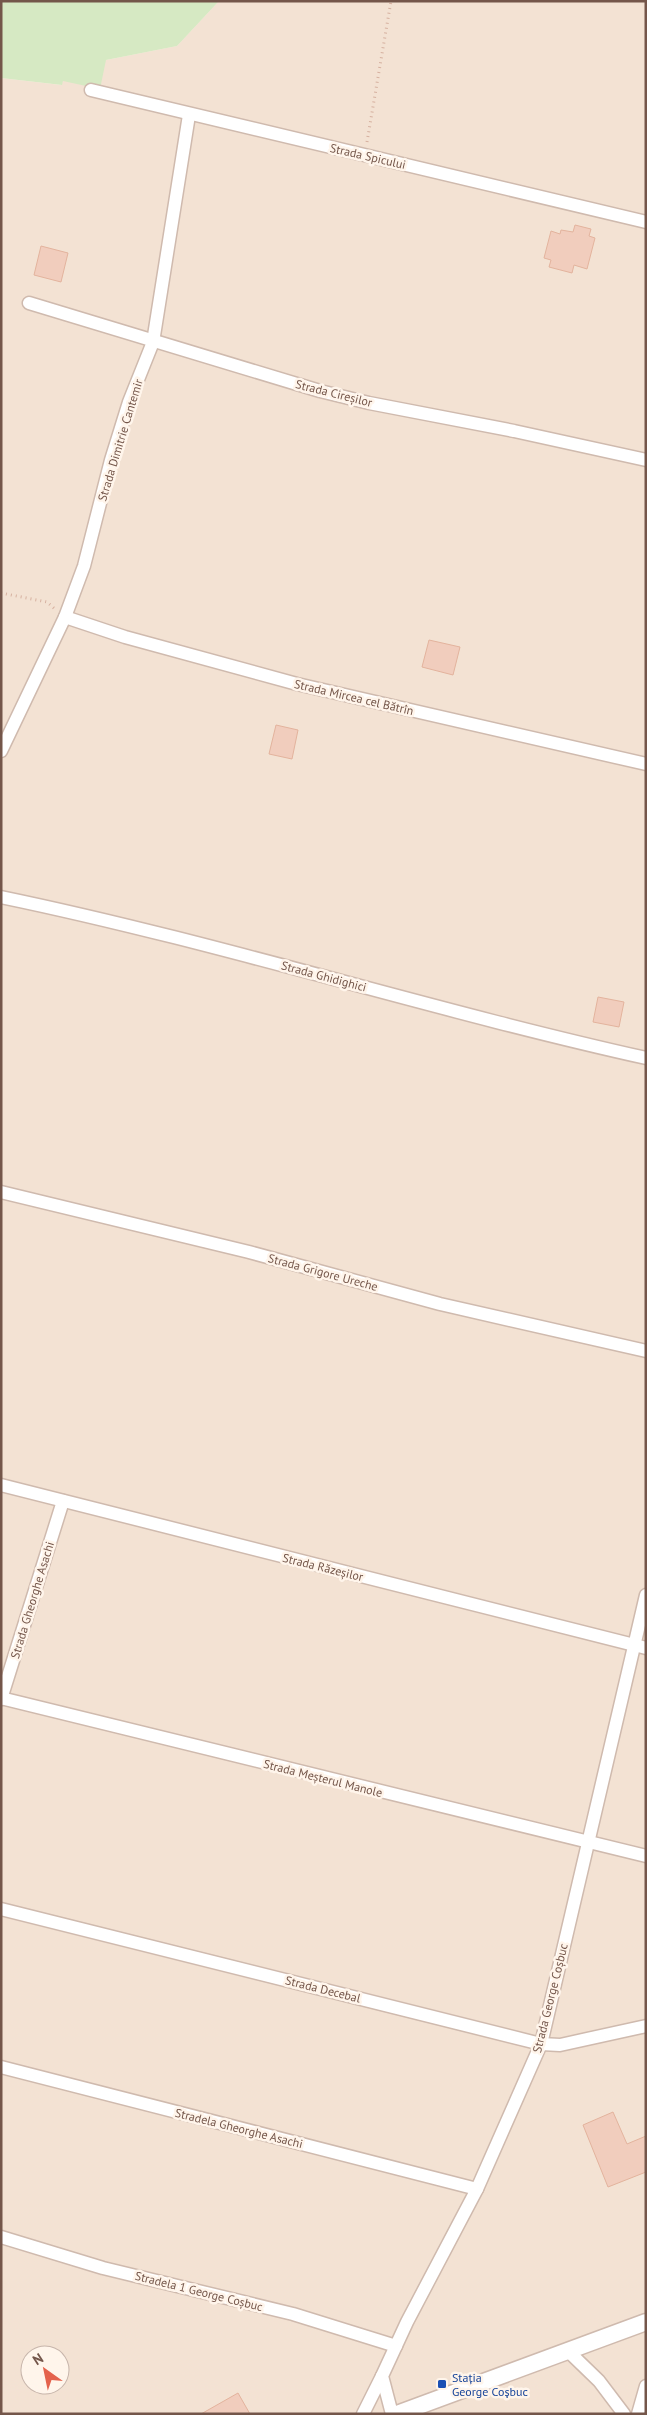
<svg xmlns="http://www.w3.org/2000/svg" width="647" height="2415" font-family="'PT Sans',sans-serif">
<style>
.residential{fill:#f3e2d3;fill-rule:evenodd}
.green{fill:#d6e9c3}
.building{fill:#f1cdbd;stroke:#e3b39d}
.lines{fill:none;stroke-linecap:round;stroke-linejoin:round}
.minor-casing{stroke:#cfbaae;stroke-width:15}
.tertiary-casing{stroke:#cfbaae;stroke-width:19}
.path{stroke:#d6b1a0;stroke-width:3;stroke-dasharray:1 4;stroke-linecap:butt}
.minor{stroke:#fff;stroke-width:12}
.tertiary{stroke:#fff;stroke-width:16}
.transit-dot{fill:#1a4fb4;stroke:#fff5eb;stroke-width:2}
.labels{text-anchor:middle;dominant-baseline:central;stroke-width:5;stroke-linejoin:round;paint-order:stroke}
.street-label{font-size:12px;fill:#74564a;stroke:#fff5eb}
.transit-label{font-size:12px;fill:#164399;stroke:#fff5eb;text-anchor:start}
</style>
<rect width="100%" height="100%" fill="#fcf1e5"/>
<path class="residential" d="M219 1H646V2414H1V78L61 85 63 81 106 60 177 46ZM30 2355H60V2385H30Z"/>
<path class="green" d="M1 1H219L177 46 106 60 100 89 63 81 62 85 1 78Z"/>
<g class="building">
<path d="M575 225 591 229 589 236 595 238 587 269 574 265 572 273 549 267 551 260 544 258 551 231 560 234 561 230 573 232Z"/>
<path d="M41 246 68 253 61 282 34 275Z"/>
<path d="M429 640 460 647 453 675 422 667Z"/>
<path d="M276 725 298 730 292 759 269 754Z"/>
<path d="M598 997 624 1002 619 1027 593 1022Z"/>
<path d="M613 2112 627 2144 646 2136V2172L608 2187 583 2125Z"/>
<path d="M238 2393 250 2414H201Z"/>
</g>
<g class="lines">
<defs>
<g id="minor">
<path d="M91 90 646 222"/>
<path d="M29 303 320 391 369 403 514 431 646 460"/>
<path d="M65 617 125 637 297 684 646 764"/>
<path d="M1 751 65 617 84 566 111 460 129 402 153 342 189 115"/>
<path d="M1 897C218 942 430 1010 646 1058"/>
<path d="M1 1192 249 1252 440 1304 646 1351"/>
<path d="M1 1485 646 1648"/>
<path d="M1 1698 646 1856"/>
<path d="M1 1699 63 1501"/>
<path d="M1 1909 541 2044 560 2045 646 2026"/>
<path d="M1 2067 477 2189"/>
<path d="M1 2237 103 2268 293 2314 396 2346"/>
<path d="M568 2351 599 2381 624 2414"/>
<path d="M363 2414 382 2376"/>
<path d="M392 2414 382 2376 407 2322 477 2189 541 2044 646 1595"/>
<path d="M638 2414 646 2386"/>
</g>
<path id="tertiary" d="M397 2414 646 2322"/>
</defs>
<use href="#minor" class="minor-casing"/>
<use href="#tertiary" class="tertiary-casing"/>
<g class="path">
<path d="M367 142 391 1"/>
<path d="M1 593 47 602 55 609"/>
</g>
<use href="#minor" class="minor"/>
<use href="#tertiary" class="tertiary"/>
</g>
<rect class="transit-dot" x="437" y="2379" width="10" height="10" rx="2.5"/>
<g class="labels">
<g class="street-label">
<text transform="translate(368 156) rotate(13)">Strada Spicului</text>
<text transform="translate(334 393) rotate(14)">Strada Cireșilor</text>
<text transform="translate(120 440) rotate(-73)">Strada Dimitrie Cantemir</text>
<text transform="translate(354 697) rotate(13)">Strada Mircea cel Bătrîn</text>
<text transform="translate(324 976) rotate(15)">Strada Ghidighici</text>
<text transform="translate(323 1272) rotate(15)">Strada Grigore Ureche</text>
<text transform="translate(323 1567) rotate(14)">Strada Răzeșilor</text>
<text transform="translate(32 1600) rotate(-73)">Strada Gheorghe Asachi</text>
<text transform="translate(323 1778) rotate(14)">Strada Meșterul Manole</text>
<text transform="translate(323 1989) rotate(14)">Strada Decebal</text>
<text transform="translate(550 1998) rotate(-76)">Strada George Coșbuc</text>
<text transform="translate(239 2128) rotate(14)">Stradela Gheorghe Asachi</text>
<text transform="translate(199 2291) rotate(14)">Stradela 1 George Coșbuc</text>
</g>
<g class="transit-label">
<text x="452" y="2377">Stația<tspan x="452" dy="14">George Coşbuc</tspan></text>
</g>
</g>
<rect width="647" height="2415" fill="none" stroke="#74564a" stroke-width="5"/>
<g transform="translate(45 2370) rotate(327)"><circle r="24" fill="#fff5eb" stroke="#c7b5ab"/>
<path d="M0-4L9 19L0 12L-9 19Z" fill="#e4624c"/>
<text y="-8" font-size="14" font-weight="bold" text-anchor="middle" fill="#74564a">N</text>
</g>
</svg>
